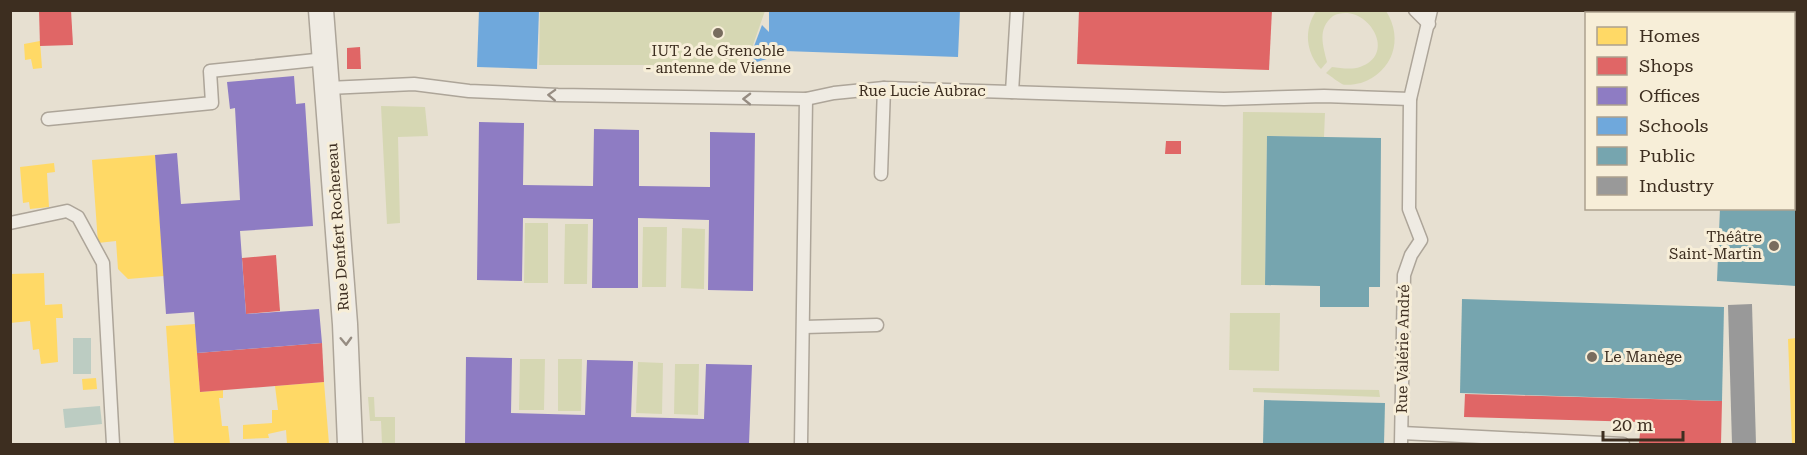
<svg xmlns="http://www.w3.org/2000/svg" width="1807" height="455" font-family="'Roboto Serif',serif">
<style>
.green{fill:#d6d7b3}
.water{fill:#bcccc2}
.homes{fill:#ffd966}
.shops{fill:#e06666}
.offices{fill:#8e7cc3}
.schools{fill:#6fa8dc}
.public{fill:#76a5af}
.industry{fill:#999}
.lines{fill:none;stroke-linecap:round;stroke-linejoin:round}
.service-casing{stroke:#ada599;stroke-width:15}
.minor-casing{stroke:#ada599;stroke-width:27}
.service{stroke:#efebe3;stroke-width:12}
.minor{stroke:#efebe3;stroke-width:24}
.oneway{stroke:#968c82}
.poi-dot{fill:#786c5e;stroke:#f7eed8;stroke-width:2}
.labels{text-anchor:middle;dominant-baseline:central;stroke-width:6;stroke-linejoin:round;paint-order:stroke}
.poi-label{font-size:15px;fill:#3d2e20;stroke:#f7eed8}
.street-label{font-size:15px;fill:#3d2e20;stroke:#f7eed8}
</style>
<rect width="100%" height="100%" fill="#e7e0d1"/>
<g class="green">
<path d="M1317 10 1386 11C1404 39 1393 72 1361 83 1356 84 1346 86 1342 84 1338 82 1331 76 1326 73L1332 67C1340 68 1352 70 1360 67 1400 54 1365 0 1333 16 1317 29 1323 45 1327 62L1321 69C1306 53 1303 29 1317 10Z"/>
<path d="M540 11H765L746 65H539Z"/>
<path d="M381 106 425 107 428 136 398 137 400 223 387 224Z"/>
<path d="M1243 112 1325 113 1324 137 1267 136 1265 285H1241Z"/>
<path d="M525 223H548V283H524Z"/>
<path d="M565 224H588L587 284H564Z"/>
<path d="M643 227H667L666 287H642Z"/>
<path d="M682 228 705 229 704 289 681 288Z"/>
<path d="M1230 313H1280L1279 371 1229 370Z"/>
<path d="M520 359H545L544 410H519Z"/>
<path d="M558 359H582L581 411H558Z"/>
<path d="M638 362 663 363 662 414 636 413Z"/>
<path d="M675 364H699L698 415 674 414Z"/>
<path d="M1253 388 1379 390 1380 397 1253 392Z"/>
<path d="M368 397H374L375 417H395V444H382L381 421H370Z"/>
</g>
<g class="water">
<rect x="73" y="338" width="18" height="36"/>
<path d="M100 406 102 424 65 428 63 409Z"/>
</g>
<g class="homes">
<rect x="1718" y="10" width="27" height="4"/>
<path d="M40 41 42 68 33 69 31 59 25 60 24 44Z"/>
<path d="M155 155 164 276 128 279 118 269 116 241 98 243 92 160Z"/>
<path d="M54 163 55 172 47 173 49 207 30 209 29 202 23 203 20 167Z"/>
<path d="M44 273 45 305 62 304 63 318H56L58 362 41 364 39 349 33 350 30 321 10 323V274Z"/>
<path d="M195 324 200 392 223 390V398H219L222 426H228L230 444H174L166 326Z"/>
<path d="M1796 338V444H1792L1788 339Z"/>
<path d="M96 378 97 389 83 390 82 379Z"/>
<path d="M324 382 329 444H287L286 430 268 434 269 438 243 439V425L272 423V410H278L275 386Z"/>
</g>
<g class="shops">
<path d="M39 10H71L73 45 40 46Z"/>
<path d="M1079 10H1272L1269 70 1077 64Z"/>
<path d="M360 47 361 69H347V48Z"/>
<path d="M1166 141H1181V154H1165Z"/>
<path d="M276 255 280 311 246 314 242 258Z"/>
<path d="M322 343 324 382 200 392 197 353Z"/>
<path d="M1465 394 1722 401 1721 444H1639L1641 422 1464 417Z"/>
</g>
<g class="offices">
<path d="M294 76 296 104 305 103 313 226 240 231 246 314 319 309 322 343 197 353 194 312 166 314 155 155 177 153 181 204 240 200 235 108 230 109 227 82Z"/>
<path d="M479 122 524 123 523 185 593 186 594 129 639 130V186L710 187V132L755 133 753 291 708 290 709 220 638 218V288H592L593 219 523 218 522 281 477 280Z"/>
<path d="M466 357 512 358 511 413 585 415 587 360 633 361 631 417 670 418 704 419 706 364 752 365 749 444H465Z"/>
</g>
<g class="schools">
<path d="M479 10H539L537 69 477 67Z"/>
<path d="M769 10H960L958 57 784 51 786 53 747 65 762 25 769 32Z"/>
</g>
<g class="public">
<path d="M1267 136 1381 138 1380 287H1369V307H1320V286L1265 285Z"/>
<path d="M1794 206H1796V286L1717 281 1720 208H1794Z"/>
<path d="M1462 299 1724 307 1722 401 1460 393Z"/>
<path d="M1264 400 1385 403 1384 444H1263Z"/>
</g>
<path class="industry" d="M1752 304 1756 444H1732L1728 305Z"/>
<g class="lines">
<defs>
<g id="service">
<path d="M1415 10 1429 24"/>
<path d="M1710 14V10"/>
<path d="M328 88 414 84 469 91 558 95 806 99 834 93 884 88 1224 99 1324 96 1410 99"/>
<path d="M1012 92 1017 10"/>
<path d="M48 119 212 103 210 71 325 59"/>
<path d="M881 174 884 88"/>
<path d="M10 223 67 211 78 217 103 263 113 444"/>
<path d="M804 327 877 325"/>
<path d="M1402 433 1623 444"/>
<path d="M801 444 806 99"/>
<path d="M1401 444 1404 275 1411 255 1421 240 1409 209 1410 99 1431 10"/>
</g>
<path id="minor" d="M321 10 345 324 350 444"/>
</defs>
<use href="#service" class="service-casing"/>
<use href="#minor" class="minor-casing"/>
<use href="#service" class="service"/>
<use href="#minor" class="minor"/>
</g>
<defs><path id="oneway-chevron" d="M-2-3.5L2.5 0L-2 3.5" fill="none" stroke-width="1.6" stroke-linecap="round" stroke-linejoin="round" transform="scale(1.5)"/></defs>
<g class="oneway">
<use href="#oneway-chevron" transform="translate(552 95) rotate(-178)"/>
<use href="#oneway-chevron" transform="translate(747 99) rotate(-179)"/>
<use href="#oneway-chevron" transform="translate(346 341) rotate(88)"/>
</g>
<g class="poi-dot">
<circle cx="718" cy="33" r="6"/>
<circle cx="1774" cy="246" r="6"/>
<circle cx="1592" cy="357" r="6"/>
</g>
<g class="labels">
<g class="poi-label">
<text x="718" y="51">IUT 2 de Grenoble<tspan x="718" dy="17">- antenne de Vienne</tspan></text>
<text x="1762" y="237" text-anchor="end">Théâtre<tspan x="1762" dy="17">Saint-Martin</tspan></text>
<text x="1604" y="357" text-anchor="start">Le Manège</text>
</g>
<g class="street-label">
<text x="922" y="91">Rue Lucie Aubrac</text>
<text transform="translate(338 227) rotate(-94)">Rue Denfert Rochereau</text>
<text transform="translate(1403 349) rotate(-89)">Rue Valérie André</text>
</g>
</g>
<rect width="1807" height="455" fill="none" stroke="#3d2e20" stroke-width="24"/>
<rect x="1585" y="12" width="210" height="198" fill="#f7eed8" stroke="#ada18e" stroke-width="1.5"/>
<rect x="1597" y="27" width="30" height="18" fill="#ffd966" stroke="#ada18e" stroke-width="1.5"/>
<text x="1639" y="42" font-size="18" fill="#3d2e20">Homes</text>
<rect x="1597" y="57" width="30" height="18" fill="#e06666" stroke="#ada18e" stroke-width="1.5"/>
<text x="1639" y="72" font-size="18" fill="#3d2e20">Shops</text>
<rect x="1597" y="87" width="30" height="18" fill="#8e7cc3" stroke="#ada18e" stroke-width="1.5"/>
<text x="1639" y="102" font-size="18" fill="#3d2e20">Offices</text>
<rect x="1597" y="117" width="30" height="18" fill="#6fa8dc" stroke="#ada18e" stroke-width="1.5"/>
<text x="1639" y="132" font-size="18" fill="#3d2e20">Schools</text>
<rect x="1597" y="147" width="30" height="18" fill="#76a5af" stroke="#ada18e" stroke-width="1.5"/>
<text x="1639" y="162" font-size="18" fill="#3d2e20">Public</text>
<rect x="1597" y="177" width="30" height="18" fill="#999999" stroke="#ada18e" stroke-width="1.5"/>
<text x="1639" y="192" font-size="18" fill="#3d2e20">Industry</text>
<path d="M1603 431v9h80v-9" fill="none" stroke="#3d2e20" stroke-width="3"/>
<text x="1612" y="431" font-size="18" fill="#3d2e20" stroke="#f7eed8" stroke-width="4.5" paint-order="stroke">20 m</text>
</svg>
